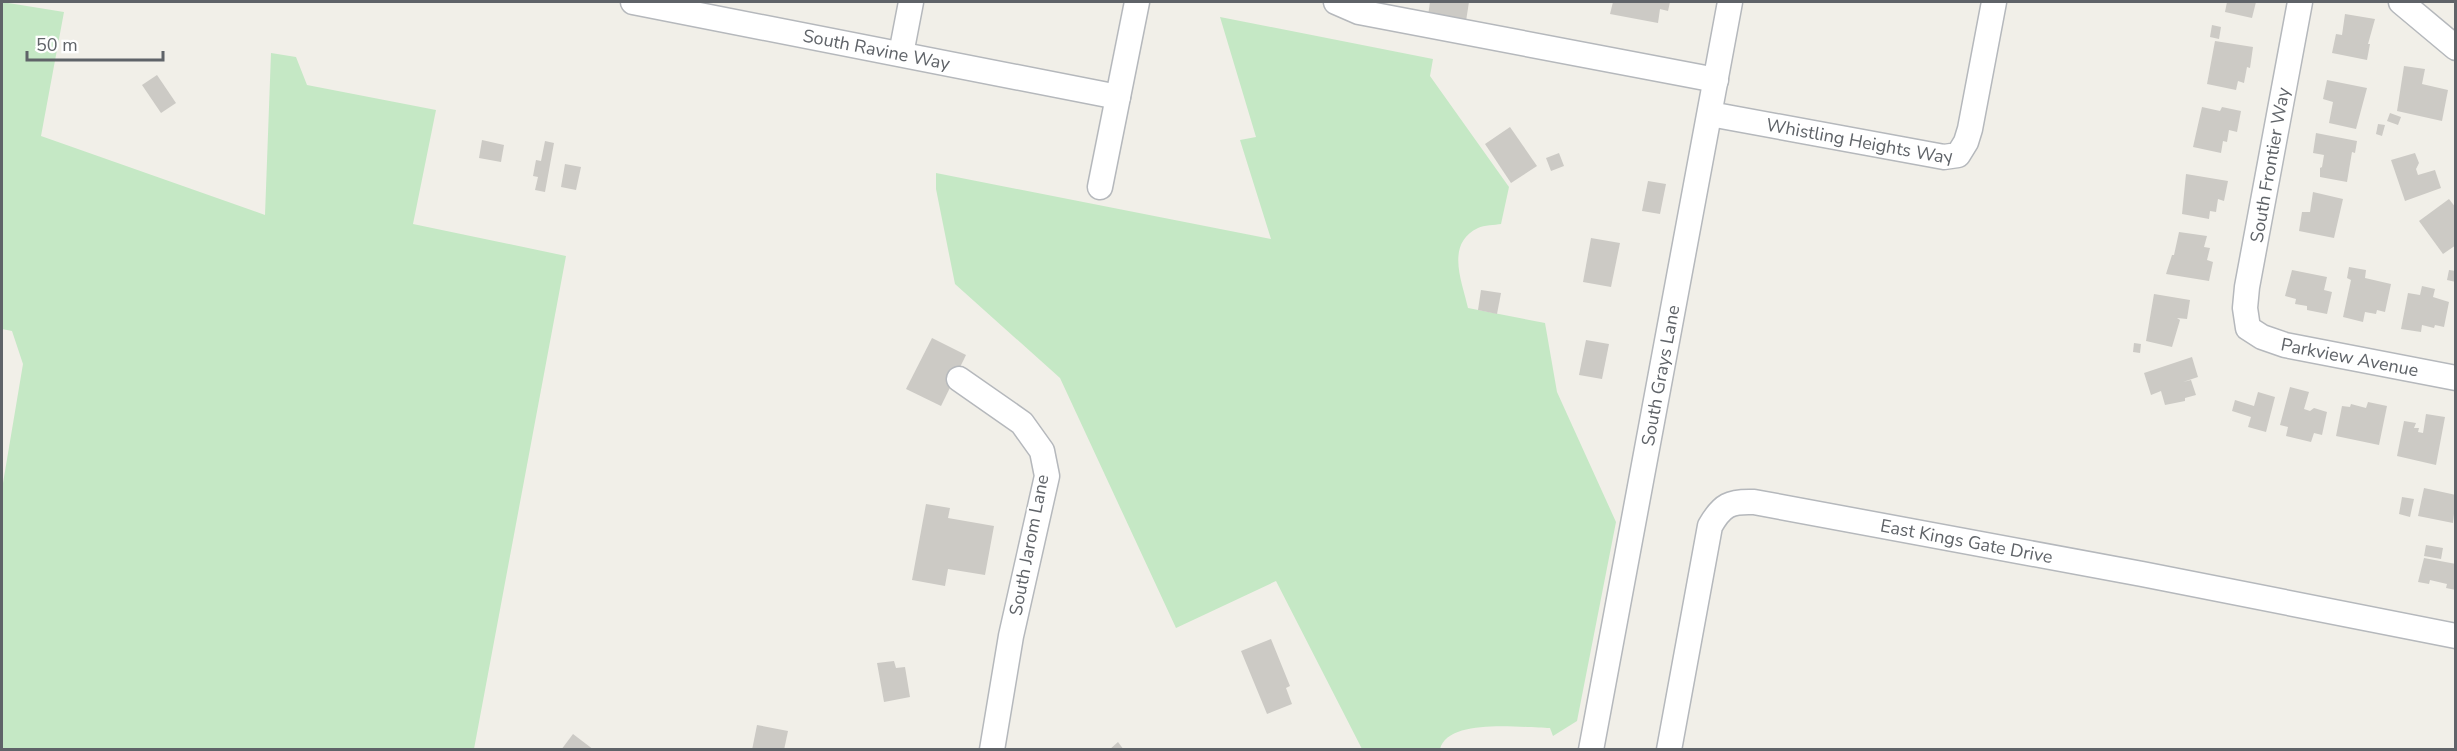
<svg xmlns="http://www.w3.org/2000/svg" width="2457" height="751" font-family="'Nunito Sans',sans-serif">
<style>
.green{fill:#c5e8c5}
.building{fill:#cccac5}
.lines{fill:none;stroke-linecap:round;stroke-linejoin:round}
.minor-casing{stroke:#b5b8bc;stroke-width:27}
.minor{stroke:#fff;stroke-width:24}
.labels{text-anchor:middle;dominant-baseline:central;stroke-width:4.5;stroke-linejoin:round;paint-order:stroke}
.street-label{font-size:18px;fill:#5f6368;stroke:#fff}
</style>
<rect width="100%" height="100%" fill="#f1efe8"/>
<g class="green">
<path d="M2 2 64 12 41 136 265 215 271 53 296 57 307 85 436 110 413 224 566 256 474 749H2V489L23 364 12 331 2 329Z"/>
<path d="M1220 17 1433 59 1430 76 1509 187 1501 224C1495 225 1484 225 1478 228 1445 244 1462 281 1468 308L1545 323 1557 392 1616 522 1577 721 1553 736 1550 728C1524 728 1448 717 1440 749H1362L1276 581 1176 628 1060 378 955 284 936 189V173L1271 239 1240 140 1256 137Z"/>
</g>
<g class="building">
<path d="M1430 2H1469L1466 21 1428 16Z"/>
<path d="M1613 2H1670L1668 11 1660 9 1658 23 1610 14Z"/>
<path d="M2227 2H2256L2252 18 2225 12Z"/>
<path d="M2345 14 2375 19 2368 44H2370L2367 60 2332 53 2336 34 2342 35Z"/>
<path d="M2212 25 2221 27 2219 39 2210 37Z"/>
<path d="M2215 41 2253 47 2250 68 2247 67 2244 83 2238 81 2236 90 2207 84Z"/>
<path d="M2404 66 2425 69 2422 84 2448 90 2442 121 2397 111Z"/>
<path d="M157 75 176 103 161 113 142 85Z"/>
<path d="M2327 80 2367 88 2356 129 2329 123 2333 102 2323 99Z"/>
<path d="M2202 107 2220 111 2222 107 2241 111 2237 132 2229 130 2227 142 2223 141 2221 153 2193 147Z"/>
<path d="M2390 113 2401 117 2398 125 2387 121Z"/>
<path d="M2378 124 2385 125 2382 136 2376 134Z"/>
<path d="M1510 127 1537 166 1511 183 1485 144Z"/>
<path d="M2316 133 2357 141 2355 153 2352 152 2347 182 2320 177V168L2322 167 2324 155 2313 153Z"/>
<path d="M482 140 504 145 501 162 479 158Z"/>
<path d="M545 141 554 143 545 192 535 190 538 177 533 176 536 160 541 161Z"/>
<path d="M1559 153 1564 166 1551 171 1546 158Z"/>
<path d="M2415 153 2419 163 2416 169 2418 175 2435 170 2441 188 2405 201 2391 160Z"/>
<path d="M565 164 581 167 576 190 561 187Z"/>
<path d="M2186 174 2228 181 2224 201 2218 199 2216 212 2210 211 2209 219 2182 214Z"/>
<path d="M1648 181 1666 184 1660 214 1642 211Z"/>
<path d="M2313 192 2343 199 2334 238 2299 231 2302 212H2310Z"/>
<path d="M2449 199 2456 208V245L2443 254 2419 221Z"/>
<path d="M2179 232 2207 236 2204 247 2210 248 2207 260 2213 262 2209 281 2166 274 2172 255H2174Z"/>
<path d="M1591 238 1620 243 1611 287 1583 282Z"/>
<path d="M2349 267 2366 270 2365 278 2391 284 2385 312 2377 310 2376 314 2365 312 2363 322 2343 317 2351 280 2347 278Z"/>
<path d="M2292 270 2327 277 2324 290 2332 292 2327 314 2307 310V306L2295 304 2296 299 2285 296Z"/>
<path d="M2449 270 2456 271V282L2447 280Z"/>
<path d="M2422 286 2435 289 2433 297 2449 302 2444 327 2435 325 2434 328 2422 325 2421 332 2401 329 2408 293 2420 295Z"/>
<path d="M1481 290 1501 293 1497 314 1478 310Z"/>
<path d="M2154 294 2190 300 2187 319 2177 318 2180 320 2172 347 2146 341Z"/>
<path d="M932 338 966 355 941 406 906 389Z"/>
<path d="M1586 340 1609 344 1602 379 1579 375Z"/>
<path d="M2134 343 2141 344 2140 353 2133 352Z"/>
<path d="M2192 357 2198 377 2183 382 2191 380 2196 395 2185 398V401L2165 405 2161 391 2151 395 2144 373Z"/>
<path d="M2290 387 2309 392 2304 409 2310 411 2314 408 2327 412 2322 435 2314 433 2311 442 2286 436 2288 427 2280 425Z"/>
<path d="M2258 392 2275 397 2266 432 2248 427 2251 417 2232 411 2235 400 2254 406Z"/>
<path d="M2368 402 2387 406 2379 445 2336 436 2342 406 2350 407 2351 404 2366 408Z"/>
<path d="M2426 414 2445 417 2436 465 2397 456 2404 421 2416 423 2414 428H2419L2418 432 2423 433Z"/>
<path d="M2424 488 2456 495 2453 523 2418 516Z"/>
<path d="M2402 497 2414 499 2410 517 2399 514Z"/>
<path d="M926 504 950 508 948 518 994 526 985 575 948 569 945 586 912 580Z"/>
<path d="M2426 545 2443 548 2441 559 2424 556Z"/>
<path d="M2424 558 2456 564V590L2446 588 2447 584 2430 580 2429 584 2418 582Z"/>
<path d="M1271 639 1290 686 1286 688 1292 704 1267 714 1241 651Z"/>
<path d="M894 661 896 668 905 667 910 697 884 702 877 663Z"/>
<path d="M757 725 788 731 784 750H752Z"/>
<path d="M573 734 594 750H561Z"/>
<path d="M1118 742 1124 750H1109Z"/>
</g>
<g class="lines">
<defs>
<g id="minor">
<path id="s1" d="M633 2 1118 97"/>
<path d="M1336 2 1359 12 1716 80"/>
<path id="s2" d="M2300 2 2247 287 2245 308 2248 328 2262 337 2285 345 2456 378"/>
<path d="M2401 2 2456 48"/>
<path d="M901 54 911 2"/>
<path id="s3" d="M1710 114 1944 157 1958 155 1966 142 1970 129 1994 2"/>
<path d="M1100 187 1137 2"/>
<path d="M959 379 1022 423 1042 451 1047 476 1011 636 992 750"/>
<path id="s4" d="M1591 750 1730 2"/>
<path id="s5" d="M1669 750 1710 526C1722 505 1730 501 1754 502L2142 574 2456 636"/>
</g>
</defs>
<use href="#minor" class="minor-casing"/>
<use href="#minor" class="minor"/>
</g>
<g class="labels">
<g class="street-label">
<text stroke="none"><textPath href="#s1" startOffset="248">South Ravine Way</textPath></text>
<text stroke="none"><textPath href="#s3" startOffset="152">Whistling Heights Way</textPath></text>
<text transform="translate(2270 165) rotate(-80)">South Frontier Way</text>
<text stroke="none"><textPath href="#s2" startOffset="438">Parkview Avenue</textPath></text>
<text stroke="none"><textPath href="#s4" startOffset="381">South Grays Lane</textPath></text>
<text stroke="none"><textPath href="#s5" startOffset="498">East Kings Gate Drive</textPath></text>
<text transform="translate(1029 545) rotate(-79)">South Jarom Lane</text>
</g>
</g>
<rect width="2457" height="751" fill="none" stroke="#5f6368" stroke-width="6"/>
<path d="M27 51v9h136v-9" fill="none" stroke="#5f6368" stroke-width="3"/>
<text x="36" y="51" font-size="18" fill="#5f6368" stroke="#ffffff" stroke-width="4.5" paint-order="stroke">50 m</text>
</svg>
